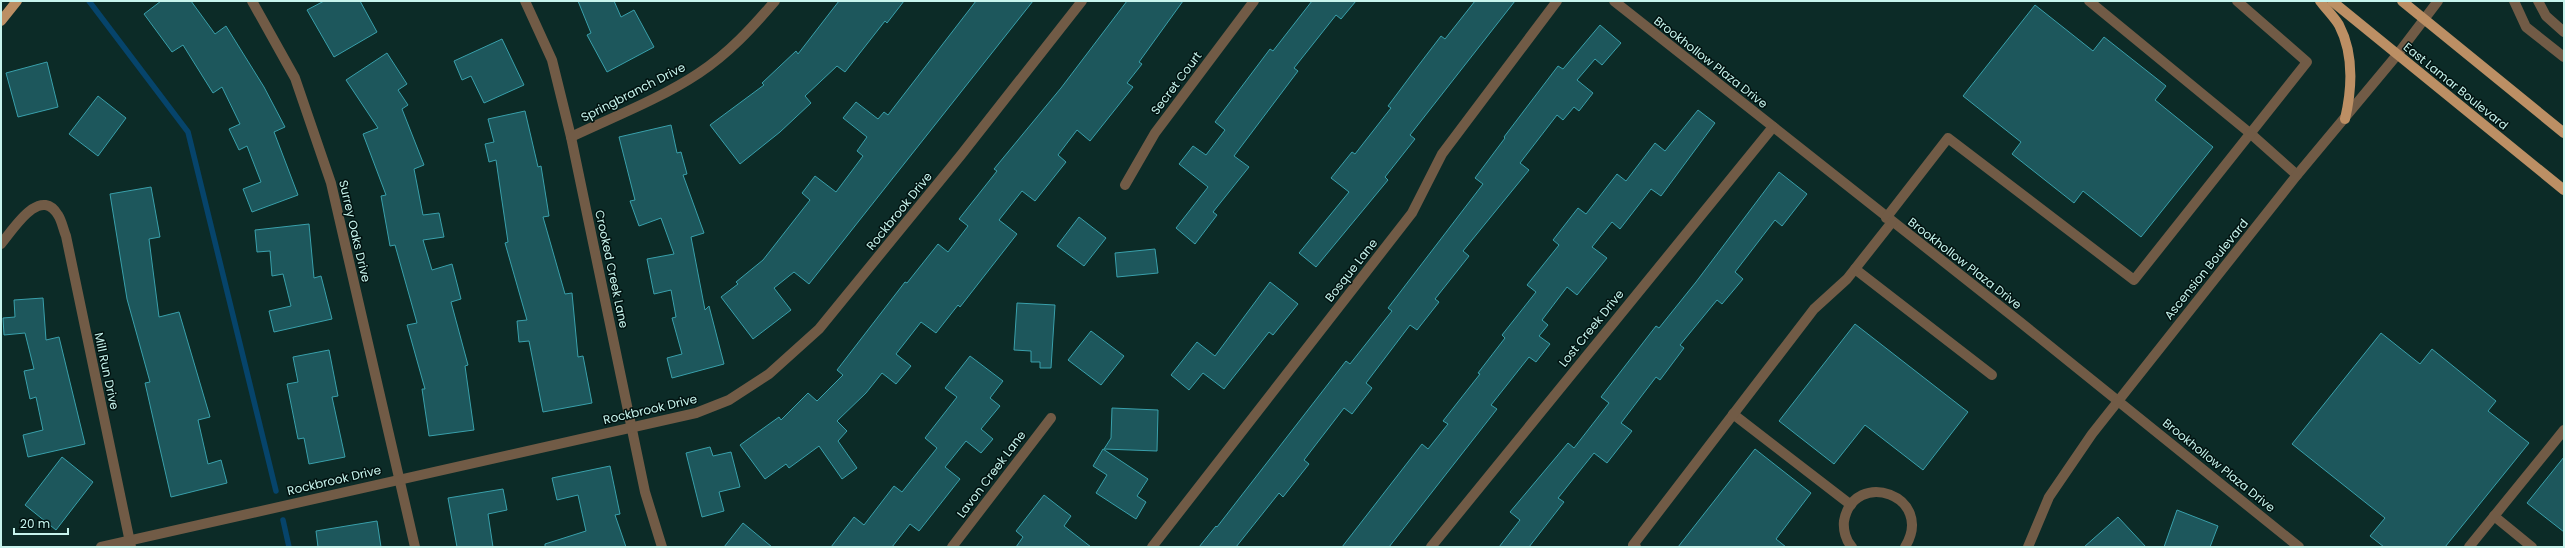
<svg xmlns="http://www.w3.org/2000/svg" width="2565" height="548" font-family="Poppins,sans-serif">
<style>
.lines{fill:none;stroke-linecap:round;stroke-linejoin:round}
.stream{stroke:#06446b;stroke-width:5.5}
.building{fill:#1d575c;stroke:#39a0ab}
.minor{stroke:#715b46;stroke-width:10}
.major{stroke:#bc8f64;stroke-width:10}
.labels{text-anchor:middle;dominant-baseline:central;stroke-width:3;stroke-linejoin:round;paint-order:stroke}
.street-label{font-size:12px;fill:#c7f4ed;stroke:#011210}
</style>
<rect width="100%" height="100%" fill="#0c2b27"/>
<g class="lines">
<g class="stream">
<path d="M89 1 188 132 276 491"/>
<path d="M283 520 289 547"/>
</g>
</g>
<g class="building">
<path d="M161 1H191L215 34 226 26 264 87 285 127 274 132 298 195 252 212 243 189 261 182 247 146 239 150 229 129 240 124 222 87 213 93 183 45 172 52 144 14Z"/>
<path d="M324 1H360L377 32 334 57 307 10Z"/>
<path d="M578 1H614L621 17 634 10 654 47 607 72 587 35 591 33Z"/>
<path d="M839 1H904L887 23 885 21 845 72 837 66 805 96 811 103 780 132 740 164 710 125 764 85 762 83 796 51 798 54Z"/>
<path d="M976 1H1033L809 284 794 272 774 288 791 310 753 339 721 297 738 284 736 282 763 260 810 200 802 193 815 176 836 192 863 156 857 151 867 137 843 118 856 102 878 119 884 112 888 115Z"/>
<path d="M1127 1H1183L1139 62 1142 64 1127 83 1133 87 1090 141 1077 130 1058 155 1066 162 1035 201 1022 191 999 220 1017 234 960 307 958 305 936 333 921 322 896 354 911 366 896 384 882 373 866 393 837 421 847 431 838 441 857 468 842 479 819 446 789 468 786 464 765 479 740 445 779 417 781 420 808 393 817 401 843 375 837 370 905 282 907 283 938 244 948 252 968 226 959 219 997 171 994 169 1061 88Z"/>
<path d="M1312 1H1356L1341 19 1336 15 1294 68 1298 71 1234 156 1249 167 1213 212 1217 215 1195 244 1176 228 1208 187 1179 164 1193 146 1206 155 1225 130 1215 122 1270 49 1273 51Z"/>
<path d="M1475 1H1515L1410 135 1415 139 1385 177 1388 180 1316 267 1299 253 1349 192 1331 178 1352 152 1355 154 1391 108 1388 106 1418 66 1441 36 1445 39Z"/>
<path d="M2035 5 2093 51 2104 37 2166 86 2155 100 2213 147 2141 237 2083 191 2074 203 2012 154 2021 142 1963 96Z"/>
<path d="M1600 25 1621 43 1602 65 1595 59 1577 80 1593 93 1579 111 1574 107 1563 120 1557 115 1520 163 1529 170 1463 251 1469 256 1435 299 1439 302 1417 330 1410 325 1366 383 1372 388 1352 414 1344 408 1304 460 1309 464 1283 497 1279 493 1236 547H1199L1216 526 1217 527 1346 361 1350 364 1392 311 1388 308 1483 184 1475 178 1505 138 1504 137 1558 66 1563 69Z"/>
<path d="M502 39 524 85 484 103 471 76 462 80 454 61Z"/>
<path d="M387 53 407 84 398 90 408 105 402 109 424 165 414 169 423 215 439 213 444 237 423 240 432 270 452 264 461 299 451 302 468 365 465 366 474 430 429 436 422 389H425L407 325 417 323 395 245 390 246 381 196 386 195 363 134 378 128 346 80Z"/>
<path d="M47 62 58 107 18 117 6 73Z"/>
<path d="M98 96 126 118 98 156 69 134Z"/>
<path d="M1698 110 1715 123 1661 196 1651 189 1620 229 1612 222 1592 247 1607 258 1577 295 1567 287 1542 320 1548 325 1539 336 1550 344 1536 362 1529 357 1491 405 1497 409 1389 547H1342L1422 444 1428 449 1448 424 1443 421 1480 374 1478 373 1505 338 1502 335 1536 292 1527 285 1559 245 1553 240 1578 208 1586 214 1617 174 1626 181 1655 143 1665 151Z"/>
<path d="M525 111 538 167 541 166 549 216 543 217 565 294 572 293 578 357 583 356 592 403 543 412 529 341 519 342 517 321 527 320 505 243 508 242 496 160 489 162 485 144 494 142 488 119Z"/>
<path d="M671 125 677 153 681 152 687 174 683 175 704 233 691 237 705 310 709 306 724 364 672 378 667 358 682 354 672 318 676 317 671 290 654 294 647 259 674 254 661 218 639 226 630 201 635 200 619 137Z"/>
<path d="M1779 172 1807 194 1782 226 1775 220 1735 272 1743 279 1722 304 1717 300 1680 345 1684 348 1660 380 1656 377 1621 423 1632 431 1607 463 1594 453 1558 498 1564 502 1529 547H1499L1520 520 1510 512 1568 443 1574 448 1609 403 1601 397 1656 326 1659 328 1696 282Z"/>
<path d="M151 187 160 237 149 239 159 317 179 312 210 417 198 420 208 464 221 460 227 483 171 497 145 383 150 382 127 299 110 194Z"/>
<path d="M1079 217 1106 238 1084 266 1057 246Z"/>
<path d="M309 224 314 278 321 276 332 319 274 332 269 311 291 306 283 274 272 276 270 251 257 252 255 230Z"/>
<path d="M1155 249 1158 273 1117 277 1115 253Z"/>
<path d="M1270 282 1298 304 1273 335 1269 332 1224 389 1203 373 1189 390 1171 375 1197 342 1215 356Z"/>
<path d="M43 298 46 340 59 337 85 444 28 457 23 435 43 430 36 397 30 399 24 371 34 369 25 333 4 335 3 318 15 317 14 300Z"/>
<path d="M1017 303 1055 305 1051 368H1040V362H1031V351L1014 350Z"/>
<path d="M1855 324 1968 412 1923 470 1865 425 1834 464 1779 421Z"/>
<path d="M1091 331 1124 356 1101 385 1068 360Z"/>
<path d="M2381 333 2420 364 2432 349 2496 401 2488 411 2529 443 2445 547H2384L2370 536 2385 518 2292 444Z"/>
<path d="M329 350 338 396 332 397 345 457 309 464 304 438 298 439 287 384 298 382 293 357Z"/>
<path d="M970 356 1003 381 990 398 1000 406 981 429 993 439 981 453 966 441 945 467 960 479 919 531 910 524 892 547H831L854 517 864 525 894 486 902 492 937 448 925 438 957 397 945 388Z"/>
<path d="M1112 408 1158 410 1157 451 1104 449 1111 438Z"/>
<path d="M710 447 713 456 731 452 740 487 719 492 724 511 702 517 686 453Z"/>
<path d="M1103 449 1148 479 1137 496 1146 502 1136 519 1096 493 1107 475 1093 466Z"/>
<path d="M1755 449 1811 493 1776 539 1786 547H1678Z"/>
<path d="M62 457 93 482 56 530 25 505Z"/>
<path d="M2564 457V532L2527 503Z"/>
<path d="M610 466 620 514 615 515 626 547H545V544L586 531 578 495 557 500 552 478Z"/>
<path d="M503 489 507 510 488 514 493 547H457L448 498Z"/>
<path d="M1044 495 1071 516 1064 526 1091 547H1016L1023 537 1016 531Z"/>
<path d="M2177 510 2218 526 2210 547H2164Z"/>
<path d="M2118 517 2146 547H2084Z"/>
<path d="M377 521 381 547H318L316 531Z"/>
<path d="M743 523 772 547H724Z"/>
</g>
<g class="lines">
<g class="minor">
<path d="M252 1 295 78 331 183 415 547"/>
<path d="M525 1 552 60 571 137 645 492 662 547"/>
<path d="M1614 1 2020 322 2299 547"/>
<path d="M2089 1 2251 134 2297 175"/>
<path d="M2514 1 2526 27 2564 57"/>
<path d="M2538 1 2546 16 2564 32"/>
<path d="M571 137C613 117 660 99 699 73 729 53 752 28 775 1"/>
<path d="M1125 185 1155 133 1254 1"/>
<path d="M1886 218 1948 138 2134 280 2307 62 2237 1"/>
<path d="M1 244C13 230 40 185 58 215 62 221 63 229 66 236L131 547"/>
<path d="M1855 269 1992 375"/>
<path d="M1733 414 1851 505"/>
<path d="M2494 516 2532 547"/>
<path d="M101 547 696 413 729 400 769 374 819 329 961 155 1082 1"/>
<path d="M952 547 1051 418"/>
<path d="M1152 547 1412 213 1442 154 1557 1"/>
<path d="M1431 547 1773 127"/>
<path d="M1636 547 1633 545 1814 309 1847 279 1892 222"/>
<path d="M1852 547C1846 541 1843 530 1844 521 1854 467 1936 496 1905 547"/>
<path d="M2028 547 2049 497 2092 434 2297 175 2397 55 2438 1"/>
<path d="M2469 547 2564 430"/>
</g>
<g class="major">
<path d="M2320 1C2326 9 2334 17 2339 25 2354 54 2352 89 2345 119"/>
<path d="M2332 1 2564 190"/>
<path d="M2402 1 2564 133"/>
<path d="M1 21 17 1"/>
</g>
</g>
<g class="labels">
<g class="street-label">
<text transform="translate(1711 62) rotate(38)">Brookhollow Plaza Drive</text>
<text transform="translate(1176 83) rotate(-53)">Secret Court</text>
<text transform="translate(2456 86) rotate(39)">East Lamar Boulevard</text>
<text transform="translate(633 92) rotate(-27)">Springbranch Drive</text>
<text transform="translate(899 211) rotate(-51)">Rockbrook Drive</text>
<text transform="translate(355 231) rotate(77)">Surrey Oaks Drive</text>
<text transform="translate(1965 263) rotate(38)">Brookhollow Plaza Drive</text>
<text transform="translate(612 269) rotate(78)">Crooked Creek Lane</text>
<text transform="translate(2206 269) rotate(-51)">Ascension Boulevard</text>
<text transform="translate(1351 270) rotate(-52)">Bosque Lane</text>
<text transform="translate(1591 328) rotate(-51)">Lost Creek Drive</text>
<text transform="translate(107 371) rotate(78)">Mill Run Drive</text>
<text transform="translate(650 409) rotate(-13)">Rockbrook Drive</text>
<text transform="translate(2219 465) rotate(39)">Brookhollow Plaza Drive</text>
<text transform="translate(991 474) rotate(-53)">Lavon Creek Lane</text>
<text transform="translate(334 480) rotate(-13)">Rockbrook Drive</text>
</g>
</g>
<rect width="2565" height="548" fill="none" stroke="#c7f4ed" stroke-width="4"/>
<path d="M14 528v6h54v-6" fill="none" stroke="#c7f4ed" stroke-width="2"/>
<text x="20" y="528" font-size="12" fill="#c7f4ed" stroke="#011210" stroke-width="3" paint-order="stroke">20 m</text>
</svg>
